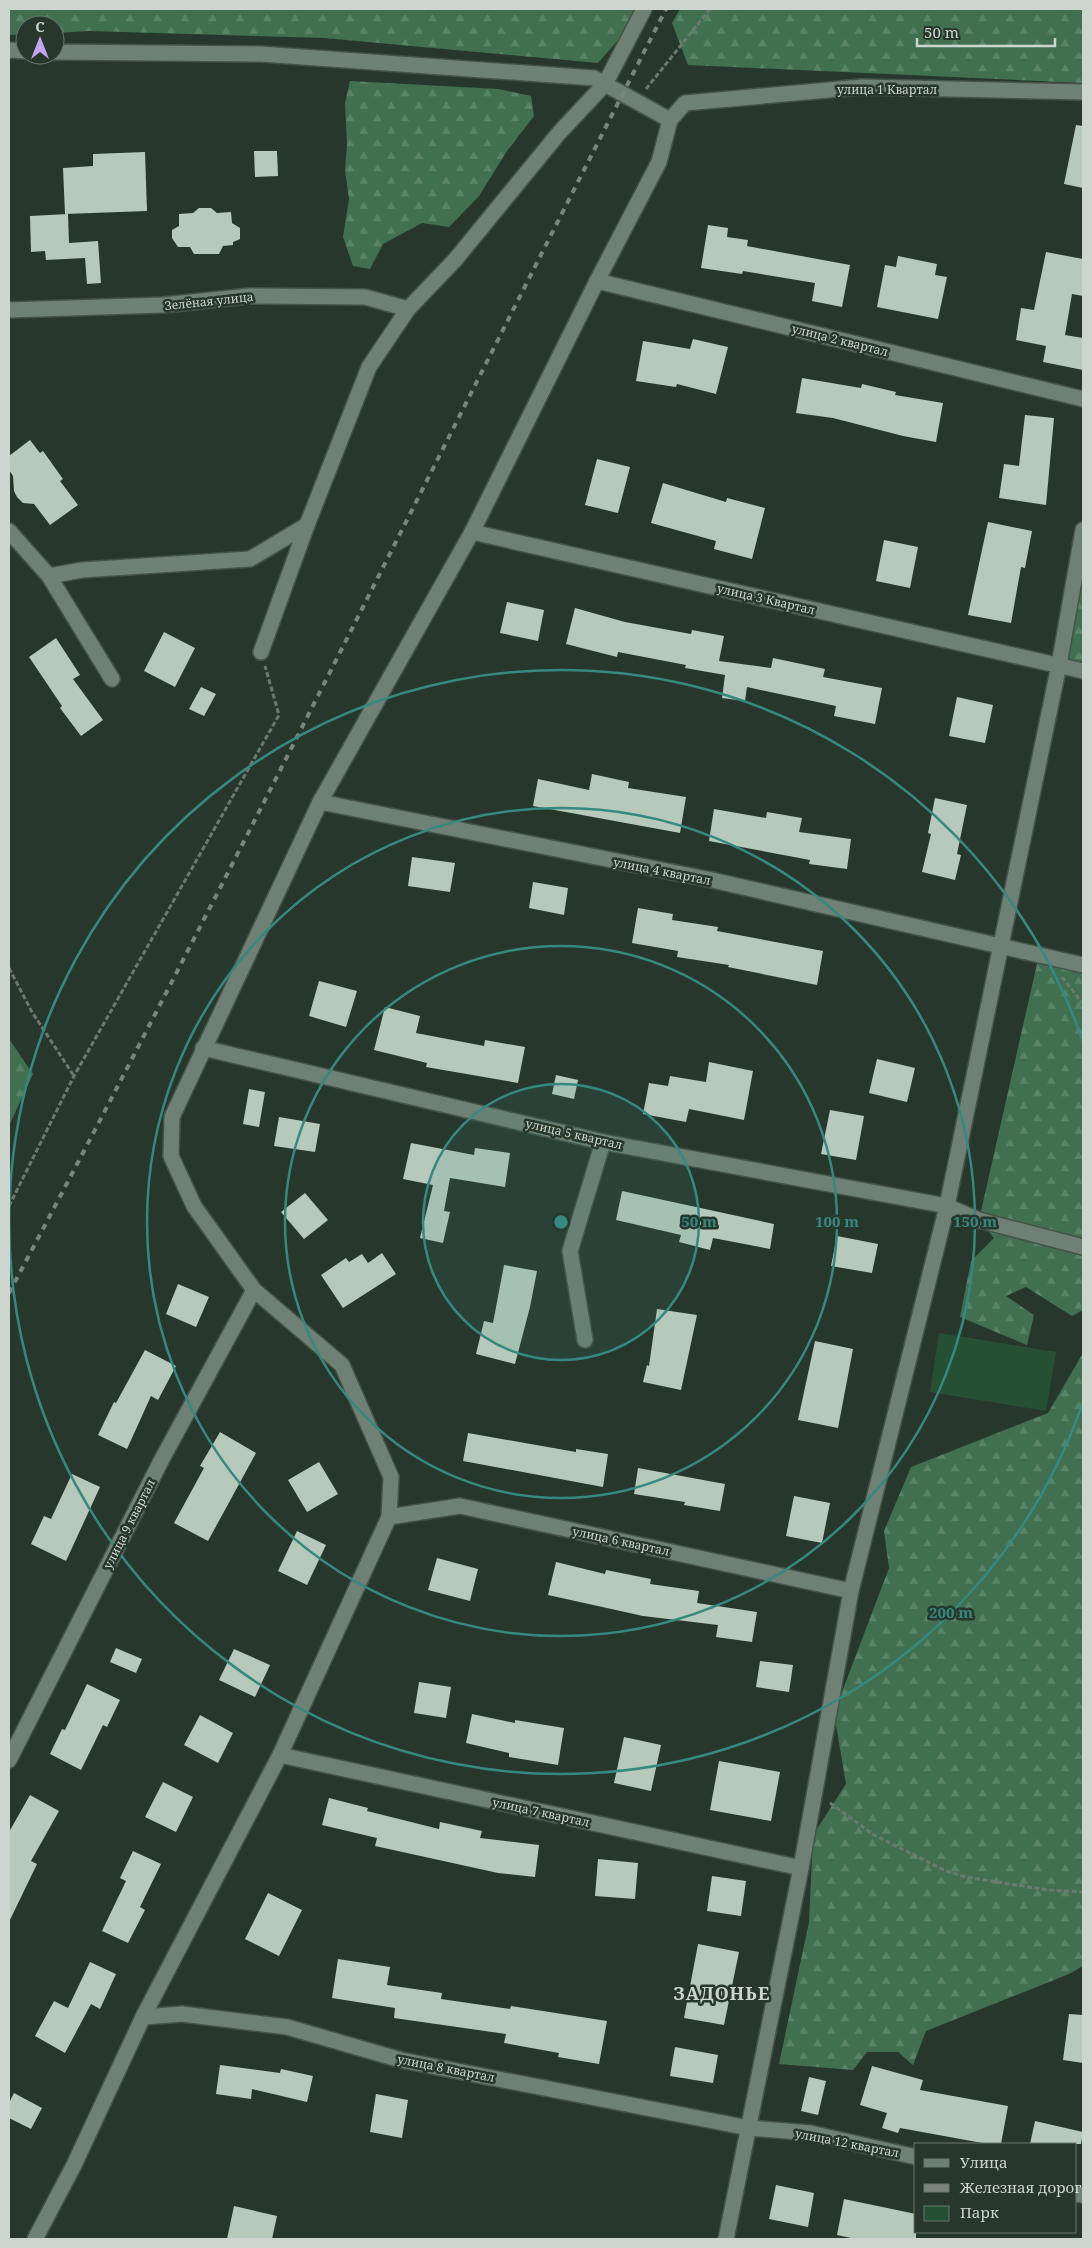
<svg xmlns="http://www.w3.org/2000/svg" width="1092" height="2248" font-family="'Noto Serif',serif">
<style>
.forest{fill:url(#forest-firs)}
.park{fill:#255033}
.building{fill:#b6c9ba}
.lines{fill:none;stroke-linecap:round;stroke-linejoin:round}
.minor-casing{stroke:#455248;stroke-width:18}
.path{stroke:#6c7970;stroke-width:3;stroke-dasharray:5 2.5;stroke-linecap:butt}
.minor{stroke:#6f8174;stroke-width:15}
.rail{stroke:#7a867d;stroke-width:4;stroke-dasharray:6 6;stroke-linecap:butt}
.ring{fill:none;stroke:#358981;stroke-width:2.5}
.labels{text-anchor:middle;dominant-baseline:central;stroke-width:5;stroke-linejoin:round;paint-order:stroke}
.street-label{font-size:12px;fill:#ccd6cf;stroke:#28372c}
.district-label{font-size:18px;font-weight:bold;letter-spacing:1px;fill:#ccd6cf;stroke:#28372c}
.centre{fill:#358981;stroke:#28372c;stroke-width:2.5}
.ring-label{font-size:15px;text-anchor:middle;font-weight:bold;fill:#358981;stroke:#28372c;stroke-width:5;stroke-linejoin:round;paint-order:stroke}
</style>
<defs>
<pattern id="forest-firs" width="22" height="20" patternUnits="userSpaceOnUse" patternTransform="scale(1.25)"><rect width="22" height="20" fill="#40704f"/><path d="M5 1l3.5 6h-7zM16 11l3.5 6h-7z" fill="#5a8467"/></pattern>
</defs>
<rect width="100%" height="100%" fill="#28372c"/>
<g class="forest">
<path d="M9 9H637L627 30 598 63 324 38 90 31 55 33V25H25V34L9 35Z"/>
<path d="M680 9H1083V83L688 65 672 23Z"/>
<path d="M350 81 498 89 531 96 534 116 507 151 479 196 449 227 422 223 383 244 370 269 353 266 343 237 349 199 345 170 347 145 345 103Z"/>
<path d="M1083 528V666L1062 663Z"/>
<path d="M1039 955 1083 965V1310L1072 1316 1026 1287 1006 1296 1034 1315 1027 1345 960 1317 971 1261 994 1238 979 1220Z"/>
<path d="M9 1039 33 1074 9 1126Z"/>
<path d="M1083 1353V1966L1069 1974 926 2031 913 2065 898 2052H867L853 2070 779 2064 809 1922 813 1835 846 1784 834 1713 889 1568 884 1531 911 1467 1048 1413Z"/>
</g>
<path class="park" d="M939 1333 1056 1352 1046 1411 930 1392Z"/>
<g class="building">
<path d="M1076 125 1083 126V188L1064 184Z"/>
<path d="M254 151H277L278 176 255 177Z"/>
<path d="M145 152 147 211 65 214 63 168 93 166V154Z"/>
<path d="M199 208H211L217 213 231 212 232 223 240 228V239L233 242V245L223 246 219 254H194L190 247H178L172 238V230L179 226V214L193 213Z"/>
<path d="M68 214 69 243 98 241 101 283 87 284 85 258 46 260 45 251 31 252 30 216Z"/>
<path d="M708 225 728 228 727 237 748 240 747 246 850 265 842 307 812 301 815 283 743 271 742 274 701 268Z"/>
<path d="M1046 252 1083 259V296L1072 294 1065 335 1083 338V370L1043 362 1046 346 1016 340 1021 308 1034 310Z"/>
<path d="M898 256 937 264 935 275 947 277 938 319 877 307 885 265 896 267Z"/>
<path d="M693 339 728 347 716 394 677 384 676 387 636 381 643 341 690 349Z"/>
<path d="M802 378 861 388 862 384 896 392 895 395 943 403 936 442 903 436 833 418 796 413Z"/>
<path d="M1025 415 1054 418 1046 505 999 498 1004 464 1019 466Z"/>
<path d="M30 440 40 453 43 451 63 479 60 481 78 505 50 525 34 504 23 503 17 497 14 491 13 476 9 470V456Z"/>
<path d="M597 459 630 467 618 513 585 505Z"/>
<path d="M663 483 726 502 727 498 765 508 752 559 714 549 716 541 651 523Z"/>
<path d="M988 522 1032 531 1025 568 1021 567 1011 623 968 615Z"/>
<path d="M884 540 918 547 910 588 876 581Z"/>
<path d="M507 602 544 610 538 641 500 633Z"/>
<path d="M575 608 625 622 691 634 692 630 724 636 719 661 771 668 773 658 825 669 823 677 882 688 875 724 834 716 836 706 747 687 745 701 722 698 725 675 685 668 686 665 618 652 617 657 566 644Z"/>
<path d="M164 632 195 648 175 687 144 671Z"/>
<path d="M56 638 80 675 73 679 103 720 81 736 60 708 62 706 29 657Z"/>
<path d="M201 687 216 694 204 716 189 709Z"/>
<path d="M957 697 993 705 985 743 949 736Z"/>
<path d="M592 774 629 782 628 788 686 797 680 833 533 806 538 779 589 790Z"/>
<path d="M935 798 967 805 957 854 961 855 955 880 922 872 931 834 928 833Z"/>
<path d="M714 809 766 818 767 812 802 818 799 832 851 839 847 869 809 864 810 860 709 841Z"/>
<path d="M412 857 455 863 450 892 408 886Z"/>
<path d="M533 882 568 888 564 915 529 908Z"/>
<path d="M638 908 673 914 672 920 718 927 717 931 823 951 817 985 728 967 729 965 677 957 678 951 632 943Z"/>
<path d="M319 981 357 991 346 1027 309 1016Z"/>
<path d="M385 1007 420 1016 416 1033 484 1046 485 1040 525 1047 518 1083 426 1067 427 1063 374 1050Z"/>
<path d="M877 1059 915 1068 907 1102 869 1093Z"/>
<path d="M709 1062 753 1071 744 1120 689 1109 686 1122 643 1114 649 1083 668 1086 670 1076 706 1082Z"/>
<path d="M556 1075 578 1080 574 1099 552 1094Z"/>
<path d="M249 1089 265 1092 259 1127 243 1124Z"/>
<path d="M830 1110 864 1116 856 1160 821 1154Z"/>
<path d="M279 1117 320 1124 315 1152 274 1146Z"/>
<path d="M411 1143 474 1155 475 1148 510 1153 505 1187 450 1178 444 1211 450 1212 443 1243 420 1238 433 1185 403 1179Z"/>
<path d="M622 1191 774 1224 770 1249 713 1238 710 1250 679 1242 681 1235 616 1220Z"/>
<path d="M305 1193 328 1220 304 1239 281 1212Z"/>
<path d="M837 1236 878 1244 872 1273 831 1266Z"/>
<path d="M382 1253 396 1274 343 1308 321 1275 346 1258 349 1262 362 1254 368 1263Z"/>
<path d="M504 1265 537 1271 530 1307 515 1364 476 1354 484 1321 493 1323Z"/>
<path d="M178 1284 209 1297 196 1327 166 1314Z"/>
<path d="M657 1309 697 1315 681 1390 643 1382 647 1365 649 1366Z"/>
<path d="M815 1341 853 1349 838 1428 798 1420Z"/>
<path d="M145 1350 176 1366 158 1400 151 1396 127 1449 98 1435 114 1402 116 1403Z"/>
<path d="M220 1432 256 1453 208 1541 174 1523 204 1468 200 1466Z"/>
<path d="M468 1433 576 1452V1449L608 1454 603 1487 463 1461Z"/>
<path d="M319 1462 338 1494 307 1512 288 1480Z"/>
<path d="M638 1468 725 1484 720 1511 684 1505 685 1502 634 1494Z"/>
<path d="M72 1474 100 1487 66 1561 31 1544 44 1516 51 1519Z"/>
<path d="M794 1496 830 1503 822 1543 786 1536Z"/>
<path d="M297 1531 326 1545 307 1585 278 1571Z"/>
<path d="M437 1558 478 1569 470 1601 428 1590Z"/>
<path d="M556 1562 605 1574 606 1570 651 1579 650 1584 699 1591 697 1603 757 1612 752 1642 716 1637 718 1625 643 1616 548 1595Z"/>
<path d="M116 1648 142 1659 136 1673 110 1662Z"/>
<path d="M234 1649 270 1665 255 1697 219 1680Z"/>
<path d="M760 1661 793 1665 789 1692 756 1687Z"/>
<path d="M419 1682 451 1687 446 1718 414 1713Z"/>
<path d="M87 1684 120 1700 107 1727 103 1725 81 1770 50 1754 62 1729 65 1730Z"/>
<path d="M472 1714 515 1723V1720L564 1728 558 1765 509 1757V1753L466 1743Z"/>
<path d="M200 1715 233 1733 218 1763 184 1745Z"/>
<path d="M624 1737 661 1745 651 1791 614 1783Z"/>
<path d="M719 1761 780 1772 771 1821 710 1810Z"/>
<path d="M163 1782 193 1797 176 1832 145 1817Z"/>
<path d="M30 1795 59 1811 31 1861 37 1864 9 1922V1832Z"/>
<path d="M329 1798 368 1808 367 1811 439 1829 440 1822 482 1831 480 1838 539 1845 535 1877 498 1873 375 1846 377 1838 322 1825Z"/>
<path d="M133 1851 161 1864 140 1907 145 1910 128 1943 102 1931 126 1881 120 1878Z"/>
<path d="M598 1859 638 1863 635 1899 595 1896Z"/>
<path d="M712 1876 746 1881 741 1916 707 1911Z"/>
<path d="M268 1893 302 1910 279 1956 245 1939Z"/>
<path d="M698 1944 739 1952 724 2025 684 2018Z"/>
<path d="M338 1959 390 1967 387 1985 442 1993 441 1999 510 2009 511 2006 607 2021 599 2064 558 2057 559 2053 504 2043 506 2034 394 2018 395 2008 332 1998Z"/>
<path d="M90 1962 116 1974 100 2009 91 2004 65 2053 35 2036 54 2001 68 2008Z"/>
<path d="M1069 2014 1083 2015V2063L1063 2060Z"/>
<path d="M675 2047 718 2055 713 2083 670 2076Z"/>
<path d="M220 2065 280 2073 281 2069 313 2076 307 2102 252 2089 251 2099 216 2094Z"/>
<path d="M872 2066 923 2080 920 2090 1008 2106 1001 2144H988L900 2128 898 2133 882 2128 887 2113 860 2105Z"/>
<path d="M809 2077 826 2081 818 2115 801 2111Z"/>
<path d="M14 2093 42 2108 31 2129 9 2118V2103Z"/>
<path d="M376 2094 408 2100 402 2138 370 2132Z"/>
<path d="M1035 2121 1083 2132 1081 2144H1030Z"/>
<path d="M776 2185 814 2193 808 2227 769 2219Z"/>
<path d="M844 2199 916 2214V2239H856L837 2235Z"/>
<path d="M234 2206 277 2216 272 2239H227Z"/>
</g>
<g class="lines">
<defs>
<g id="minor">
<path d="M9 50 25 51"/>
<path d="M55 52 261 54 594 78 670 120"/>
<path d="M597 281 1083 399"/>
<path d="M9 310 163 305 249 296 365 297 408 309"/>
<path d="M9 531 49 576 112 679"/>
<path d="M472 532 1083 671"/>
<path d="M49 576 82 570 250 559 307 525"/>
<path d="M261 652 307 525 369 367 408 309 455 260 559 133 605 84 644 9"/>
<path d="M320 802 712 880 1083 965"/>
<path d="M203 1048 603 1142 947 1206 979 1220 1083 1247"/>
<path d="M585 1340 570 1251 603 1142"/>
<path d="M389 1517 460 1506 851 1591"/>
<path d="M280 1755 801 1868"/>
<path d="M9 1760 162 1459 254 1290"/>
<path d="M143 2017 182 2014 287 2027 401 2060 749 2128 810 2133 916 2157"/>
<path d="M1076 2194 1083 2195"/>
<path d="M35 2239 74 2165 143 2017 280 1755 389 1517 391 1477 342 1365 254 1290 194 1206 171 1156 172 1117 320 802 472 532 597 281 659 162 670 120 685 103 862 87 1083 92"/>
<path d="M726 2239 801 1868 851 1591 947 1206 1059 665 1083 530"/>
</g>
</defs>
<use href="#minor" class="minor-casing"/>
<g class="path">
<path d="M646 89 710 9"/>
<path d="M9 968 32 1012 74 1076"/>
<path d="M1062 977 1083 1004"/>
<path d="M9 1206 74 1076 279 715 265 666"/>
<path d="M830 1803 874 1835 944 1870 966 1877 1048 1890 1083 1892"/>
</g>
<use href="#minor" class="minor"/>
<path class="rail" d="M9 1293C235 868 447 437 666 9"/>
</g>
<circle cx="561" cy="1222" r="138" fill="#358981" fill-opacity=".12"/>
<g class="ring">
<circle cx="561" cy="1222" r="138"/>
<circle cx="561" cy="1222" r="276"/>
<circle cx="561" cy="1222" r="414"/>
<path d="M1083 1402A552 552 0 1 1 1083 1042"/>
</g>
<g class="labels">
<g class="street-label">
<text x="887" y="89">улица 1 Квартал</text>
<text transform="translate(209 301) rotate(-6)">Зелёная улица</text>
<text transform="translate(840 340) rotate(14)">улица 2 квартал</text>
<text transform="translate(766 599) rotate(13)">улица 3 Квартал</text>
<text transform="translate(662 871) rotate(11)">улица 4 квартал</text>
<text transform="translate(574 1134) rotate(13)">улица 5 квартал</text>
<text transform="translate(129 1524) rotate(-63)">улица 9 квартал</text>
<text transform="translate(621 1541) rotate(12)">улица 6 квартал</text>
<text transform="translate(541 1812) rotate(12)">улица 7 квартал</text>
<text transform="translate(446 2068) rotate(11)">улица 8 квартал</text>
<text transform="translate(847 2143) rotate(11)">улица 12 квартал</text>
</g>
<g class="district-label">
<text x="722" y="1993">ЗАДОНЬЕ</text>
</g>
</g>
<circle cx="561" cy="1222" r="8" class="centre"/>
<g class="ring-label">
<text x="699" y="1227">50 m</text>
<text x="837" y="1227">100 m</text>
<text x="975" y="1227">150 m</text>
<text x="951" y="1618">200 m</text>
</g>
<rect width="1092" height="2248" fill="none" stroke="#ccd6cf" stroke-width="20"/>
<rect x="914" y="2143" width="162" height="90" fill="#28372c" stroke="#6a776d"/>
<rect x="924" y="2159" width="25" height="8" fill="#6f8174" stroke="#6a776d"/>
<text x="960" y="2168" font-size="15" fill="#ccd6cf">Улица</text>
<rect x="924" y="2184" width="25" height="8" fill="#7a867d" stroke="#6a776d"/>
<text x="960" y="2193" font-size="15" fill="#ccd6cf">Железная дорога</text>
<rect x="924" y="2206" width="25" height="15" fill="#255033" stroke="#6a776d"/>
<text x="960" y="2218" font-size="15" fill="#ccd6cf">Парк</text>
<g transform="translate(40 40)"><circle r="24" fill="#28372c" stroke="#6a776d"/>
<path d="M0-4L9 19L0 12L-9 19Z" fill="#c5a7f1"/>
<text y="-8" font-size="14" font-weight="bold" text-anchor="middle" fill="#ccd6cf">С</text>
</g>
<path d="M917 38v8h138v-8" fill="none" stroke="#ccd6cf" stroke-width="2.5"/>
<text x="924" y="38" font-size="15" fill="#ccd6cf" stroke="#28372c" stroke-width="4" paint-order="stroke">50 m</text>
</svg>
